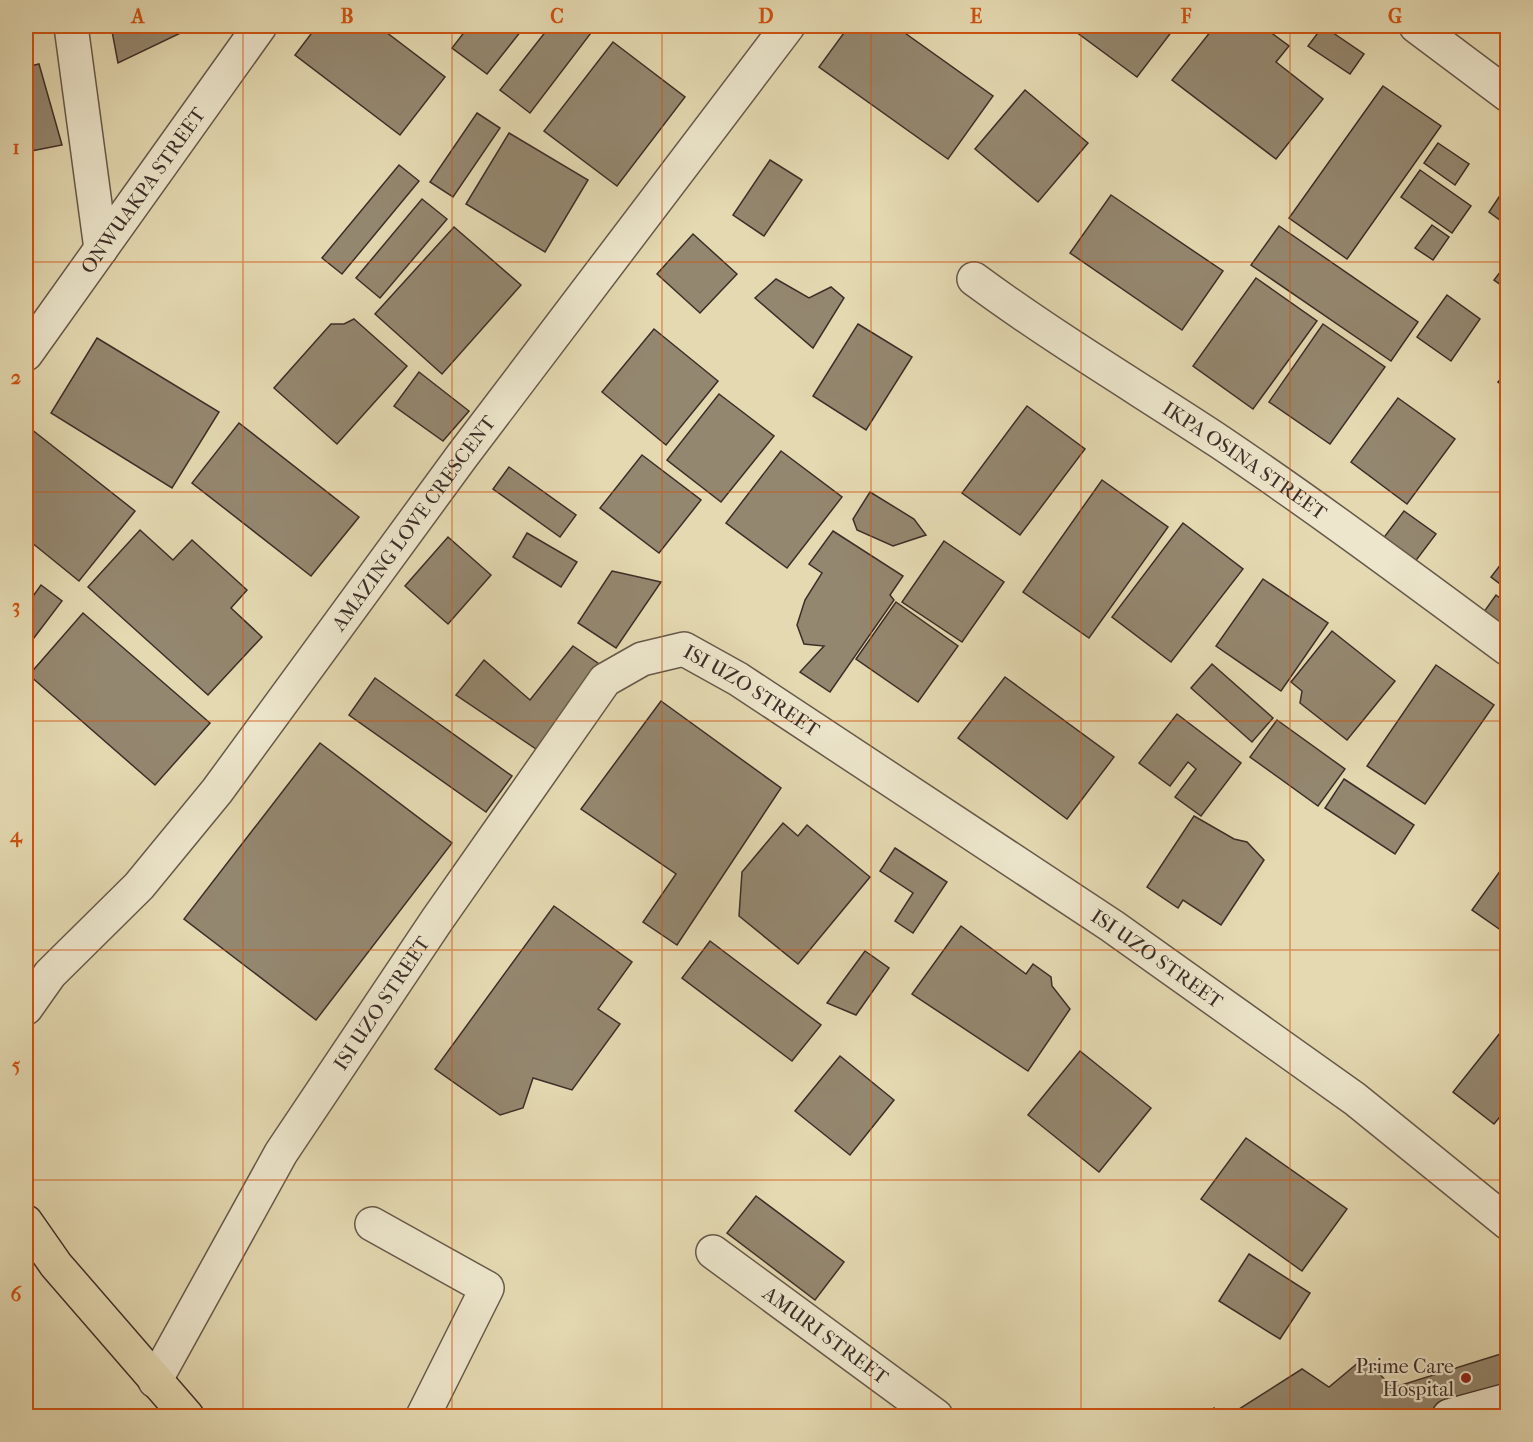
<svg xmlns="http://www.w3.org/2000/svg" width="1533" height="1442" font-family="'IM FELL French Canon',serif">
<style>
.building{fill:#94876f;stroke:#3d2e28;stroke-width:1.5}
.lines{fill:none;stroke-linecap:round;stroke-linejoin:round}
.street-casing{stroke:#67594a;stroke-width:36}
.secondary-casing{stroke:#3d2e28;stroke-width:36}
.primary-casing{stroke:#3d2e28;stroke-width:36}
.street{stroke:#ede6cc;stroke-width:33}
.secondary{stroke:#ede6cc;stroke-width:33}
.primary{stroke:#e4d9b1;stroke-width:33}
.grid{fill:none;stroke:#ce5310;stroke-width:1.5;stroke-opacity:0.55}
.poi-dot{fill:#8f2418;stroke:#ede6cc;stroke-width:2}
.labels{text-anchor:middle;dominant-baseline:central;stroke-width:4.5;stroke-linejoin:round;paint-order:stroke}
.street-label{font-size:20px;fill:#3d2e28;stroke:#ede6cc}
.poi-label{font-size:20px;fill:#3d2e28;stroke:#ede6cc;text-anchor:end}
.neatline{fill:none;stroke:#ce5310;stroke-width:2}
.grid-label{font-size:20px;text-anchor:middle;font-weight:bold;fill:#ce5310}
</style>
<rect width="100%" height="100%" fill="#e4d9b1"/>
<filter id="stains"><feTurbulence type="fractalNoise" baseFrequency=".00333" numOctaves="4"/><feColorMatrix values="0 0 0 0 .2 0 0 0 0 .09 0 0 0 0 .02 0 0 0 .5 -.17"/></filter>
<radialGradient id="worn" r=".72"><stop offset=".6" stop-color="#630" stop-opacity="0"/><stop offset="1" stop-color="#630" stop-opacity=".3"/></radialGradient>
<g class="building">
<path d="M111 26H191V28L118 63Z"/>
<path d="M317 26H378L445 77 400 135 295 55Z"/>
<path d="M469 26H525L487 74 452 48Z"/>
<path d="M550 26H590L594 29 530 113 500 90Z"/>
<path d="M849 26H895L993 96 948 159 819 67Z"/>
<path d="M1068 26H1176L1137 77Z"/>
<path d="M1215 26H1262L1289 46 1276 62 1323 99 1276 159 1172 80Z"/>
<path d="M1323 26 1364 54 1350 74 1308 46Z"/>
<path d="M613 42 685 97 617 186 544 131Z"/>
<path d="M39 64 62 145 26 152V67Z"/>
<path d="M1383 86 1441 126 1347 259 1289 218Z"/>
<path d="M1025 90 1088 143 1038 202 975 149Z"/>
<path d="M477 113 500 128 453 197 430 182Z"/>
<path d="M509 133 588 180 545 252 466 204Z"/>
<path d="M1438 143 1469 164 1455 185 1424 163Z"/>
<path d="M770 160 802 180 764 236 733 215Z"/>
<path d="M399 165 419 181 342 274 322 258Z"/>
<path d="M1420 170 1471 206 1452 233 1401 197Z"/>
<path d="M1501 194 1508 198V226L1489 212Z"/>
<path d="M1111 195 1223 271 1182 330 1070 253Z"/>
<path d="M422 199 447 219 380 298 356 278Z"/>
<path d="M1432 225 1449 237 1433 260 1415 248Z"/>
<path d="M1279 226 1418 322 1391 361 1251 265Z"/>
<path d="M454 227 521 285 442 374 375 314Z"/>
<path d="M693 234 737 274 700 313 657 274Z"/>
<path d="M1508 262V290L1494 280Z"/>
<path d="M1256 278 1317 321 1253 409 1193 366Z"/>
<path d="M776 279 809 298 831 287 844 298 813 348 755 298Z"/>
<path d="M1447 295 1480 319 1451 361 1417 337Z"/>
<path d="M354 319 407 366 337 444 274 388 331 324H344Z"/>
<path d="M858 324 912 357 866 430 813 396Z"/>
<path d="M1323 324 1385 367 1330 444 1269 402Z"/>
<path d="M654 329 718 381 666 445 602 392Z"/>
<path d="M97 338 219 412 172 488 51 413Z"/>
<path d="M1508 370V389L1498 382Z"/>
<path d="M419 372 469 411 443 441 394 406Z"/>
<path d="M719 394 774 436 721 502 667 460Z"/>
<path d="M1398 398 1455 439 1407 504 1351 462Z"/>
<path d="M1027 406 1085 449 1020 535 962 493Z"/>
<path d="M239 423 359 517 311 576 192 483Z"/>
<path d="M26 425 135 511 79 581 26 538Z"/>
<path d="M781 451 842 497 787 568 726 523Z"/>
<path d="M642 455 701 500 659 553 600 508Z"/>
<path d="M509 467 576 515 560 537 493 489Z"/>
<path d="M1102 480 1168 527 1089 638 1023 592Z"/>
<path d="M870 492 914 519 926 535 893 546 857 530 853 519Z"/>
<path d="M1404 511 1436 534 1414 563 1382 540Z"/>
<path d="M1183 523 1243 569 1171 662 1112 617Z"/>
<path d="M140 530 173 560 192 540 247 590 231 608 262 637 208 695 88 587Z"/>
<path d="M833 531 903 576 890 595 894 600 830 692 800 672 824 646 804 644 797 625 805 600 822 573 809 564Z"/>
<path d="M527 533 577 562 561 587 513 557Z"/>
<path d="M448 537 491 575 448 624 405 586Z"/>
<path d="M944 541 1004 582 962 642 902 602Z"/>
<path d="M1508 555V590L1491 577Z"/>
<path d="M612 571 661 582 616 648 578 623Z"/>
<path d="M1263 579 1328 623 1281 691 1216 646Z"/>
<path d="M41 585 62 601 27 647 26 606Z"/>
<path d="M1496 595 1508 604V636L1481 616Z"/>
<path d="M896 602 958 646 918 702 856 659Z"/>
<path d="M83 613 210 723 155 785 29 675Z"/>
<path d="M1332 631 1395 681 1347 740 1300 703 1302 691 1291 682Z"/>
<path d="M573 646 605 668 542 753 456 695 484 660 530 700Z"/>
<path d="M1212 664 1273 718 1252 742 1191 688Z"/>
<path d="M1436 665 1494 705 1425 804 1367 766Z"/>
<path d="M1005 677 1114 757 1067 819 958 738Z"/>
<path d="M375 678 512 776 486 812 349 715Z"/>
<path d="M661 701 781 788 677 945 643 922 676 874 581 809Z"/>
<path d="M1177 714 1241 763 1201 816 1175 797 1196 769 1188 762 1170 786 1139 763Z"/>
<path d="M1277 720 1345 769 1318 806 1250 757Z"/>
<path d="M320 743 452 843 316 1020 184 919Z"/>
<path d="M1344 779 1414 825 1395 854 1325 808Z"/>
<path d="M1194 816 1234 839 1247 842 1264 860 1221 925 1183 900 1178 908 1147 887Z"/>
<path d="M783 823 798 836 807 825 870 877 798 964 739 916 742 872Z"/>
<path d="M895 848 947 882 913 933 895 921 913 893 880 871Z"/>
<path d="M1508 860V935L1472 910Z"/>
<path d="M554 906 632 962 598 1009 620 1024 572 1090 533 1078 523 1108 500 1115 435 1069Z"/>
<path d="M961 926 1026 974 1033 964 1051 977 1052 986 1070 1009 1028 1071 912 994Z"/>
<path d="M710 941 821 1025 792 1061 682 978Z"/>
<path d="M865 951 889 968 856 1015 827 1003Z"/>
<path d="M1508 1023V1107L1494 1124 1453 1092Z"/>
<path d="M1080 1051 1151 1108 1099 1172 1028 1115Z"/>
<path d="M840 1056 894 1100 850 1155 795 1111Z"/>
<path d="M1246 1138 1347 1209 1302 1271 1201 1199Z"/>
<path d="M756 1196 844 1262 815 1300 727 1233Z"/>
<path d="M1249 1254 1310 1293 1280 1339 1219 1301Z"/>
<path d="M1508 1334V1390L1411 1416H1228L1302 1369 1329 1387 1365 1357 1392 1388 1504 1353 1500 1341Z"/>
<path d="M1214 1408 1220 1416H1202Z"/>
</g>
<g class="lines">
<defs>
<g id="street">
<path d="M71 26 101 249"/>
<path d="M1416 26 1508 95"/>
<path id="s1" d="M974 279C1054 338 1138 388 1220 442 1318 508 1413 579 1508 649"/>
<path id="s2" d="M26 354 260 26"/>
<path id="s3" d="M26 1008 50 974 139 886 217 791 462 456 788 26"/>
<path d="M372 1224 487 1288 423 1416"/>
<path id="s4" d="M713 1252 936 1416"/>
<path id="s5" d="M155 1381 281 1153 437 920 605 680 642 659 684 649 738 679 1112 926 1355 1099 1508 1223"/>
</g>
<path id="secondary" d="M1449 1416 1508 1400"/>
<path id="primary" d="M26 1222 56 1265 187 1416"/>
</defs>
<use href="#street" class="street-casing"/>
<use href="#secondary" class="secondary-casing"/>
<use href="#primary" class="primary-casing"/>
<use href="#street" class="street"/>
<use href="#secondary" class="secondary"/>
<use href="#primary" class="primary"/>
</g>
<path class="grid" d="M243 26V1416M452 26V1416M662 26V1416M871 26V1416M1081 26V1416M1290 26V1416M26 262H1508M26 492H1508M26 721H1508M26 950H1508M26 1180H1508"/>
<circle class="poi-dot" cx="1466" cy="1378" r="6"/>
<g class="labels">
<g class="street-label">
<text stroke="none"><textPath href="#s2" startOffset="201">ONWUAKPA STREET</textPath></text>
<text stroke="none"><textPath href="#s1" startOffset="326">IKPA OSINA STREET</textPath></text>
<text stroke="none"><textPath href="#s3" startOffset="622">AMAZING LOVE CRESCENT</textPath></text>
<text stroke="none"><textPath href="#s5" startOffset="999">ISI UZO STREET</textPath></text>
<text stroke="none"><textPath href="#s5" startOffset="1485">ISI UZO STREET</textPath></text>
<text stroke="none"><textPath href="#s5" startOffset="441">ISI UZO STREET</textPath></text>
<text stroke="none"><textPath href="#s4" startOffset="140">AMURI STREET</textPath></text>
</g>
<g class="poi-label">
<text x="1454" y="1366">Prime Care<tspan x="1454" dy="23">Hospital</tspan></text>
</g>
</g>
<rect width="1533" height="1442" fill="none" stroke="#e4d9b1" stroke-width="66"/>
<rect x="33" y="33" width="1467" height="1376" class="neatline"/>
<g class="grid-label">
<text x="138" y="23">A</text>
<text x="347" y="23">B</text>
<text x="557" y="23">C</text>
<text x="766" y="23">D</text>
<text x="976" y="23">E</text>
<text x="1186" y="23">F</text>
<text x="1395" y="23">G</text>
<text x="16" y="154">1</text>
<text x="16" y="384">2</text>
<text x="16" y="613">3</text>
<text x="16" y="842">4</text>
<text x="16" y="1072">5</text>
<text x="16" y="1301">6</text>
</g>
<rect width="100%" height="100%" filter="url(#stains)"/>
<rect width="100%" height="100%" fill="url(#worn)"/>
</svg>
